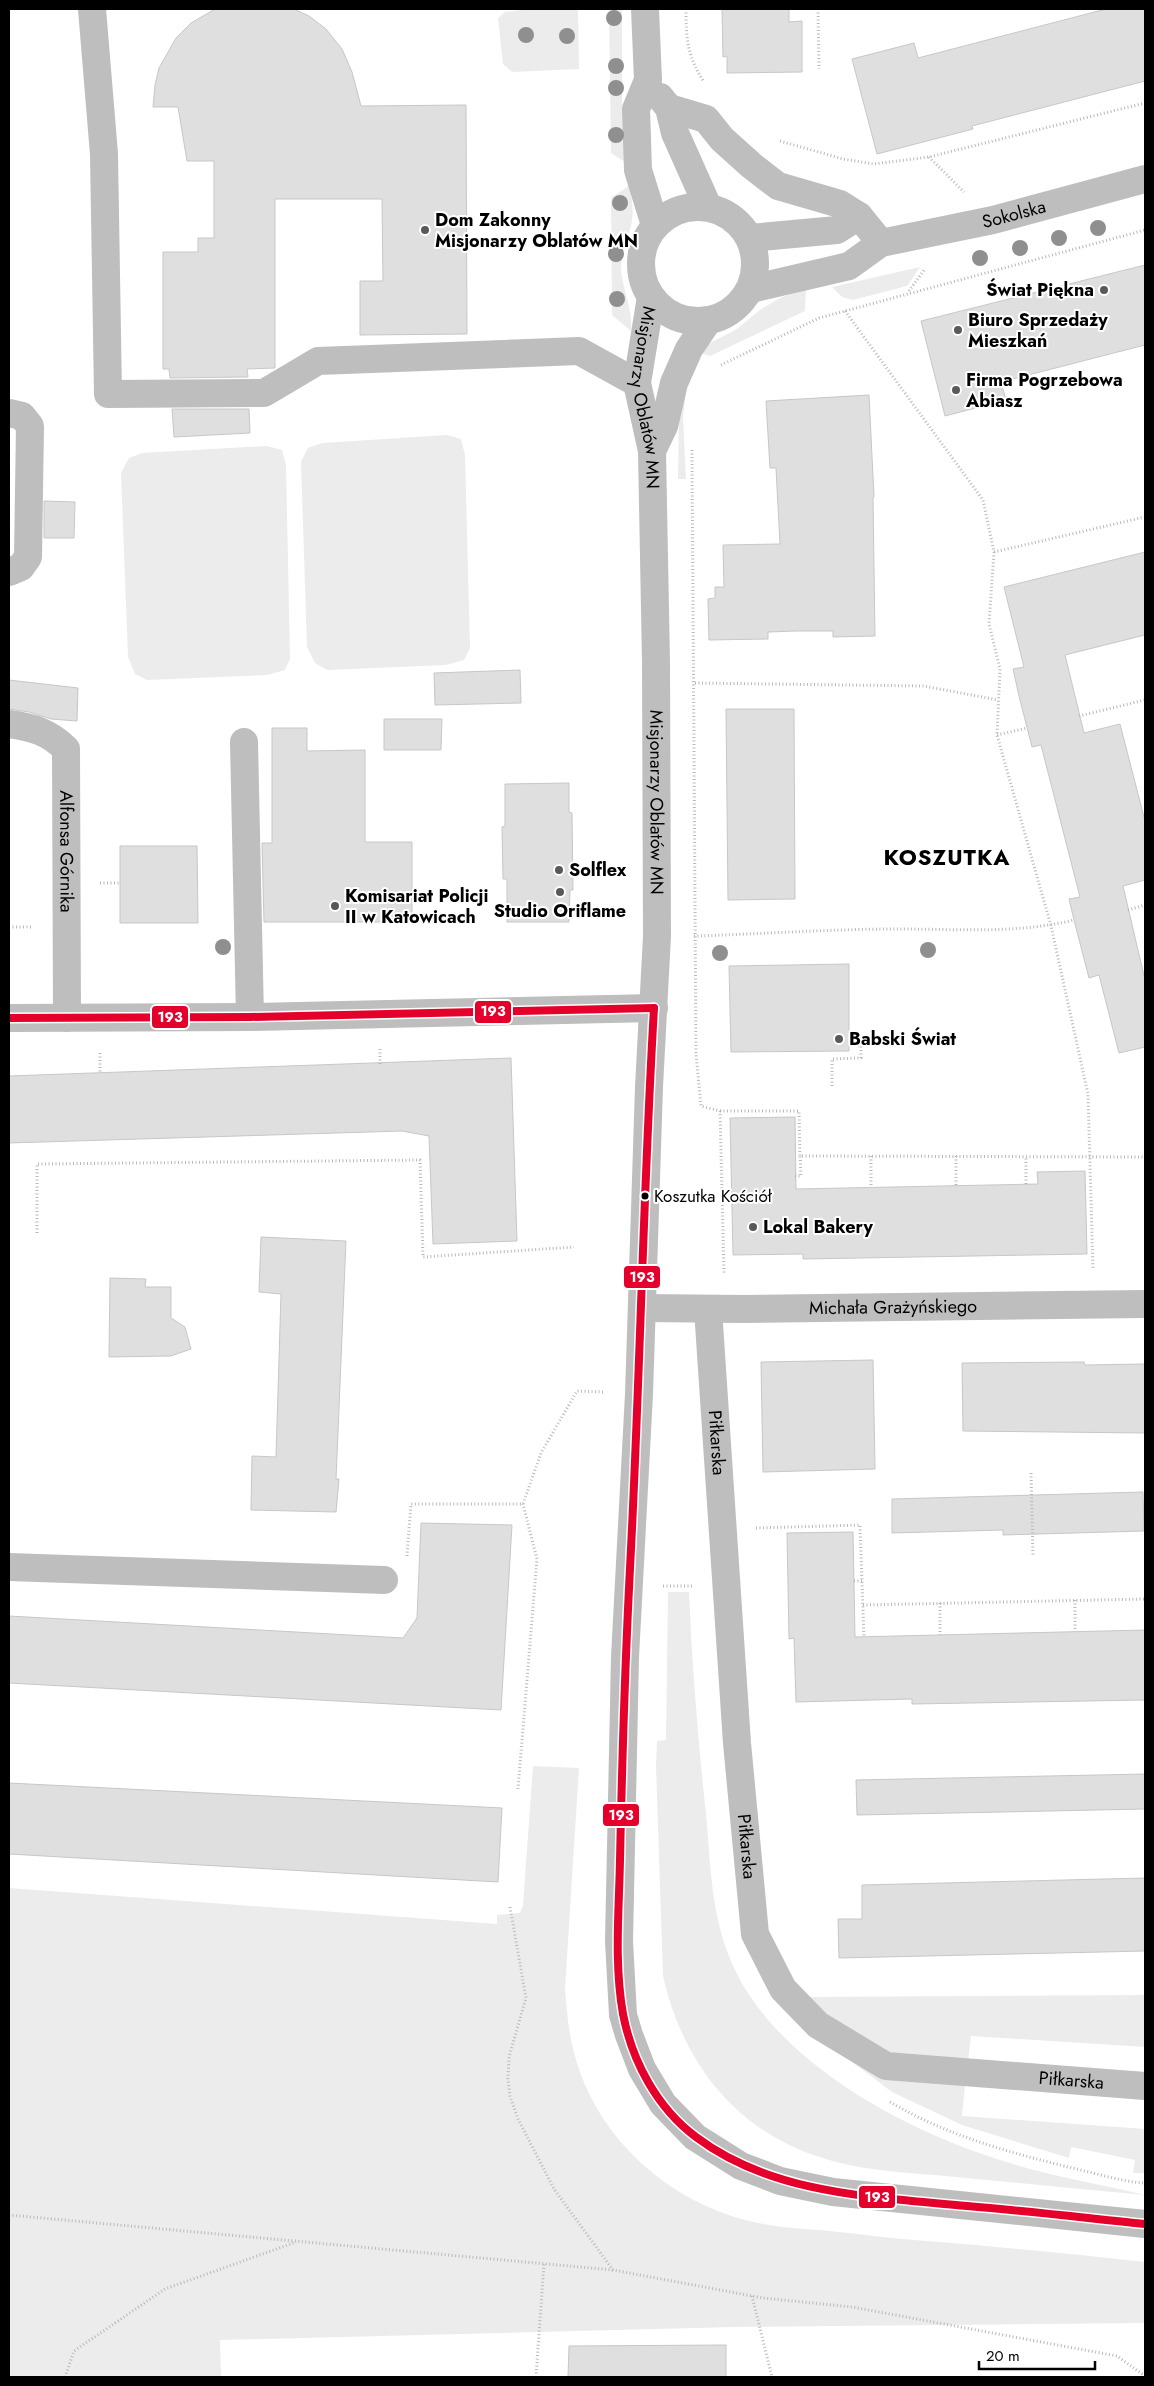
<svg xmlns="http://www.w3.org/2000/svg" width="1154" height="2386" font-family="Jost,sans-serif">
<style>
.green{fill:#ececec}
.building{fill:#dfdfdf;stroke:#c7c7c7}
.lines{fill:none;stroke-linecap:round;stroke-linejoin:round}
.path{stroke:#b9b9b9;stroke-width:3;stroke-dasharray:1 2.5;stroke-linecap:butt}
.minor{stroke:#bebebe;stroke-width:28}
.bus-1-casing{stroke:#fff;stroke-width:11}
.bus-1{stroke:#e4002b;stroke-width:8}
.tree{fill:#8f8f8f}
.poi-dot{fill:#595959;stroke:#fff;stroke-width:2}
.bus-dot{fill:#000;stroke:#fff;stroke-width:2}
.labels{text-anchor:middle;dominant-baseline:central;stroke-width:4;stroke-linejoin:round;paint-order:stroke}
.bus-label{font-size:17px;fill:#000;stroke:#fff;text-anchor:start}
.street-label{font-size:18px;fill:#000;stroke:#fff}
.poi-label{font-size:18px;font-weight:bold;fill:#000;stroke:#fff;text-anchor:start}
.district-label{font-size:22px;font-weight:bold;letter-spacing:1px;fill:#000;stroke:#fff}
.line-badge{stroke:#fff;stroke-width:2}
.badge-label{font-size:14px;text-anchor:middle;font-weight:bold;fill:#fff}
</style>
<rect width="100%" height="100%" fill="#fff"/>
<g class="green">
<path d="M529 9H578L579 69 512 72 503 64 498 18 505 12Z"/>
<path d="M622 10V100L625 162 611 153 609 11Z"/>
<path d="M630 185C631 196 634 209 632 220 630 236 621 249 621 265 621 288 633 307 631 331L612 315 611 198Z"/>
<path d="M920 267 907 286 853 300 842 297 832 287Z"/>
<path d="M806 289 805 311 710 356 700 353 710 343 737 329 761 309 782 297Z"/>
<path d="M687 379 683 418 686 479H678L679 412Z"/>
<path d="M447 435 461 439 465 455 470 648 464 660 446 665 327 670 315 663 307 647 301 462 308 448 322 443Z"/>
<path d="M267 446 282 450 286 465 290 659 285 670 267 675 147 680 135 674 128 657 121 473 129 458 142 453Z"/>
<path d="M668 1592H689C692 1666 698 1740 706 1814 710 1859 711 1907 727 1951 764 2055 897 2127 997 2159 1045 2175 1096 2183 1145 2195 1082 2189 1019 2183 956 2177 914 2173 870 2172 829 2160 739 2135 683 2065 663 1976L656 1766 657 1741 666 1740Z"/>
<path d="M533 1766 579 1768 565 1989C567 2014 569 2039 577 2063 602 2144 675 2206 758 2223 781 2228 806 2229 829 2231 862 2234 894 2239 927 2241 1000 2247 1073 2254 1145 2262V2323L734 2327 220 2340 221 2377H9V1888L497 1924V1915L520 1913 523 1905Z"/>
<path d="M1145 1995V2047L971 2036 968 2062 892 2056 799 1997Z"/>
<path d="M815 2034 965 2085 962 2116 1145 2129V2173H1133L1135 2160 1071 2147 1069 2158 962 2125 892 2092Z"/>
</g>
<g class="building">
<path d="M215 9H294L309 16 326 29 342 49 352 72 361 106 466 105 467 334 360 335V281H383L382 199H275V368L247 369 248 377 170 378 169 369H163V252H198V238H214V161H187L178 107H153L155 85 159 68 176 38 191 23Z"/>
<path d="M722 9H789V22L802 21V72L727 73V56L723 57Z"/>
<path d="M1106 9H1145V81L972 126 973 129 877 154 852 59 914 43 918 58Z"/>
<path d="M1145 265V345L1001 382 1006 400 945 416 921 321Z"/>
<path d="M869 395 874 497 873 498 875 636 833 637V631H796L768 632V639L709 640 708 599 715 598V587H724L723 545 780 544 776 468H770L766 401Z"/>
<path d="M172 409H249L250 433 174 437Z"/>
<path d="M44 501 75 502 74 538H44Z"/>
<path d="M1145 552V635L1065 655 1084 733 1120 724 1145 821V880L1123 886 1145 980V1047L1119 1053 1099 975 1089 978 1074 920 1069 899 1080 897 1041 745 1032 747 1019 696 1013 669 1024 667 1004 587Z"/>
<path d="M520 670 521 703 435 705 434 673Z"/>
<path d="M9 680 78 688 77 721 51 719 29 712 9 709Z"/>
<path d="M726 709H794L795 899 728 900Z"/>
<path d="M384 719H442L441 750H384Z"/>
<path d="M272 728H307V751L365 750V842H412V922H264L262 843H272Z"/>
<path d="M569 783V812L572 813 573 890H570L569 922H507V879H503L502 827 505 826V784Z"/>
<path d="M120 846H197L198 923H120Z"/>
<path d="M849 964V1051L731 1052 729 966Z"/>
<path d="M511 1058 517 1241 433 1244 429 1136 402 1131 9 1143V1076Z"/>
<path d="M795 1117 796 1189 1038 1184 1037 1172 1085 1171 1087 1254 803 1259V1254L733 1255 730 1118Z"/>
<path d="M261 1237 346 1241 336 1479H339L336 1512 251 1510 252 1456 276 1457 281 1294 259 1292Z"/>
<path d="M110 1278 146 1279 145 1287H171V1318L185 1327 191 1349 171 1356 109 1357Z"/>
<path d="M873 1360 875 1469 763 1472 761 1362Z"/>
<path d="M1084 1362 1085 1365 1145 1364V1433L963 1431 962 1363Z"/>
<path d="M1143 1492 1144 1531 1003 1535V1530L892 1533V1499Z"/>
<path d="M421 1523 512 1525 501 1710 9 1683V1616L403 1638 417 1618Z"/>
<path d="M853 1532 855 1637 1145 1630V1700L912 1704V1699L796 1702 794 1638 789 1639 787 1533Z"/>
<path d="M1145 1774V1809L857 1815 856 1780Z"/>
<path d="M9 1783 502 1808 498 1882 9 1854Z"/>
<path d="M1145 1878V1951L839 1958 838 1919H862V1885Z"/>
<path d="M726 2345V2377H568L569 2346Z"/>
</g>
<g class="lines">
<g class="path">
<path d="M686 9C686 38 687 56 704 82"/>
<path d="M818 9 819 69"/>
<path d="M780 141 843 159 874 164 929 157 1145 103"/>
<path d="M929 157 964 192"/>
<path d="M909 291 924 270"/>
<path d="M845 311 983 500 994 552 989 624 1000 669 997 735 1051 926 1088 1094 1093 1270"/>
<path d="M721 365 819 318 1145 230"/>
<path d="M692 450 696 1054 701 1106 720 1111 724 1274"/>
<path d="M994 552 1145 517"/>
<path d="M695 683 924 686 998 700"/>
<path d="M1079 716 1145 700"/>
<path d="M997 735 1027 728"/>
<path d="M100 883H120"/>
<path d="M1128 910 1145 905"/>
<path d="M9 927H33"/>
<path d="M694 936C762 934 831 929 899 929 958 929 1016 934 1074 920"/>
<path d="M100 1053V1072"/>
<path d="M380 1064V1049"/>
<path d="M832 1086V1059L861 1058V1046L849 1045"/>
<path d="M720 1111H799L800 1156 1145 1157"/>
<path d="M871 1156V1187"/>
<path d="M956 1156V1185"/>
<path d="M795 1176H801L800 1156"/>
<path d="M1026 1184V1156"/>
<path d="M37 1233V1164L420 1160 423 1257 574 1247"/>
<path d="M1031 1473 1033 1555"/>
<path d="M756 1528 860 1525 864 1637"/>
<path d="M407 1556 411 1504H523L541 1453 577 1391 604 1392"/>
<path d="M854 1581H862"/>
<path d="M663 1586H692"/>
<path d="M1075 1600V1631"/>
<path d="M940 1603V1635"/>
<path d="M863 1605 1145 1599"/>
<path d="M518 1789 537 1559 523 1504"/>
<path d="M510 1907 526 1998 509 2057 508 2079 510 2096 518 2119 554 2189 613 2270 763 2298 852 2307 1117 2356 1145 2376"/>
<path d="M890 2102C950 2137 1014 2154 1081 2170 1102 2175 1124 2182 1145 2183"/>
<path d="M9 2215 613 2270"/>
<path d="M752 2296 772 2377"/>
<path d="M65 2377 74 2351 165 2289 296 2242"/>
<path d="M536 2377 544 2264"/>
</g>
<g class="minor">
<path d="M92 9 104 154 108 394 264 393 318 361 579 351 637 383"/>
<path d="M645 9 648 80 636 109 638 170 655 225"/>
<path d="M660 97 669 108 675 133 708 207"/>
<path d="M669 108 706 119 722 139 752 166 778 186 840 204 859 216 881 243"/>
<circle cx="698" cy="264" r="57"/>
<path d="M750 238 837 230 859 216"/>
<path id="s1" d="M751 289 849 266 881 243 993 220 1145 179"/>
<path id="s2" d="M651 297 637 383 652 451 656 662 657 936 649 1087 639 1394 625 1657 619 1941 623 2015 629 2035 642 2069 663 2104 695 2137 741 2166 780 2181 833 2192 1145 2224"/>
<path d="M9 413 22 416 30 426 28 557 21 567 9 572"/>
<path d="M652 451 664 426 674 383 689 349 708 321"/>
<path id="s3" d="M9 724C32 727 49 732 66 749L67 1018"/>
<path d="M244 742 250 1017"/>
<path d="M9 1018 250 1017 654 1008"/>
<path id="s4" d="M642 1308 745 1309 1145 1304"/>
<path id="s5" d="M708 1309 737 1743 755 1934 783 1989 818 2025 886 2066 1145 2086"/>
<path d="M9 1567 384 1580"/>
</g>
<defs>
<g id="bus-1">
<path d="M654 1008C643 1194 640 1381 630 1568 625 1665 622 1762 620 1860 619 1911 614 1963 623 2014 632 2061 657 2108 696 2137 773 2195 875 2197 967 2206 1027 2211 1086 2218 1145 2224"/>
<path d="M9 1018 250 1017 654 1008"/>
</g>
</defs>
<use href="#bus-1" class="bus-1-casing"/>
<use href="#bus-1" class="bus-1"/>
</g>
<g class="tree">
<circle cx="614" cy="18" r="8"/>
<circle cx="526" cy="35" r="8"/>
<circle cx="567" cy="36" r="8"/>
<circle cx="616" cy="66" r="8"/>
<circle cx="616" cy="88" r="8"/>
<circle cx="616" cy="135" r="8"/>
<circle cx="620" cy="203" r="8"/>
<circle cx="1098" cy="228" r="8"/>
<circle cx="1059" cy="238" r="8"/>
<circle cx="1020" cy="248" r="8"/>
<circle cx="616" cy="254" r="8"/>
<circle cx="980" cy="258" r="8"/>
<circle cx="617" cy="299" r="8"/>
<circle cx="223" cy="947" r="8"/>
<circle cx="928" cy="950" r="8"/>
<circle cx="720" cy="953" r="8"/>
</g>
<g class="poi-dot">
<circle cx="425" cy="230" r="5"/>
<circle cx="1104" cy="290" r="5"/>
<circle cx="958" cy="330" r="5"/>
<circle cx="956" cy="390" r="5"/>
<circle cx="559" cy="870" r="5"/>
<circle cx="560" cy="892" r="5"/>
<circle cx="335" cy="906" r="5"/>
<circle cx="839" cy="1039" r="5"/>
<circle cx="753" cy="1227" r="5"/>
</g>
<circle class="bus-dot" cx="645" cy="1196" r="4.5"/>
<g class="labels">
<g class="bus-label">
<text x="654" y="1196">Koszutka Kościół</text>
</g>
<g class="street-label">
<text stroke="none"><textPath href="#s1" startOffset="276">Sokolska</textPath></text>
<text stroke="none"><textPath href="#s2" startOffset="102">Misjonarzy Oblatów MN</textPath></text>
<text stroke="none"><textPath href="#s2" startOffset="508">Misjonarzy Oblatów MN</textPath></text>
<text stroke="none"><textPath href="#s3" startOffset="166">Alfonsa Górnika</textPath></text>
<text stroke="none"><textPath href="#s4" startOffset="251">Michała Grażyńskiego</textPath></text>
<text stroke="none"><textPath href="#s5" startOffset="134">Piłkarska</textPath></text>
<text stroke="none"><textPath href="#s5" startOffset="539">Piłkarska</textPath></text>
<text stroke="none"><textPath href="#s5" startOffset="1004">Piłkarska</textPath></text>
</g>
<g class="poi-label">
<text x="435" y="220">Dom Zakonny<tspan x="435" dy="21">Misjonarzy Oblatów MN</tspan></text>
<text x="1094" y="290" text-anchor="end">Świat Piękna</text>
<text x="968" y="320">Biuro Sprzedaży<tspan x="968" dy="21">Mieszkań</tspan></text>
<text x="966" y="380">Firma Pogrzebowa<tspan x="966" dy="21">Abiasz</tspan></text>
<text x="569" y="870">Solflex</text>
<text x="345" y="896">Komisariat Policji<tspan x="345" dy="21">II w Katowicach</tspan></text>
<text x="560" y="911" text-anchor="middle">Studio Oriflame</text>
<text x="849" y="1039">Babski Świat</text>
<text x="763" y="1227">Lokal Bakery</text>
</g>
<g class="district-label">
<text x="947" y="857">KOSZUTKA</text>
</g>
</g>
<g class="line-badge">
<rect x="474" y="1000" width="38" height="24" rx="5" fill="#e4002b"/>
<rect x="151" y="1005" width="38" height="24" rx="5" fill="#e4002b"/>
<rect x="623" y="1265" width="38" height="24" rx="5" fill="#e4002b"/>
<rect x="602" y="1803" width="38" height="24" rx="5" fill="#e4002b"/>
<rect x="858" y="2185" width="38" height="24" rx="5" fill="#e4002b"/>
</g>
<g class="badge-label">
<text x="493" y="1016">193</text>
<text x="170" y="1022">193</text>
<text x="642" y="1282">193</text>
<text x="621" y="1820">193</text>
<text x="877" y="2202">193</text>
</g>
<rect width="1154" height="2386" fill="none" stroke="#000000" stroke-width="20"/>
<path d="M979 2361v8h116v-8" fill="none" stroke="#000000" stroke-width="2.5"/>
<text x="986" y="2361" font-size="15" fill="#000000" stroke="#ffffff" stroke-width="4" paint-order="stroke">20 m</text>
</svg>
